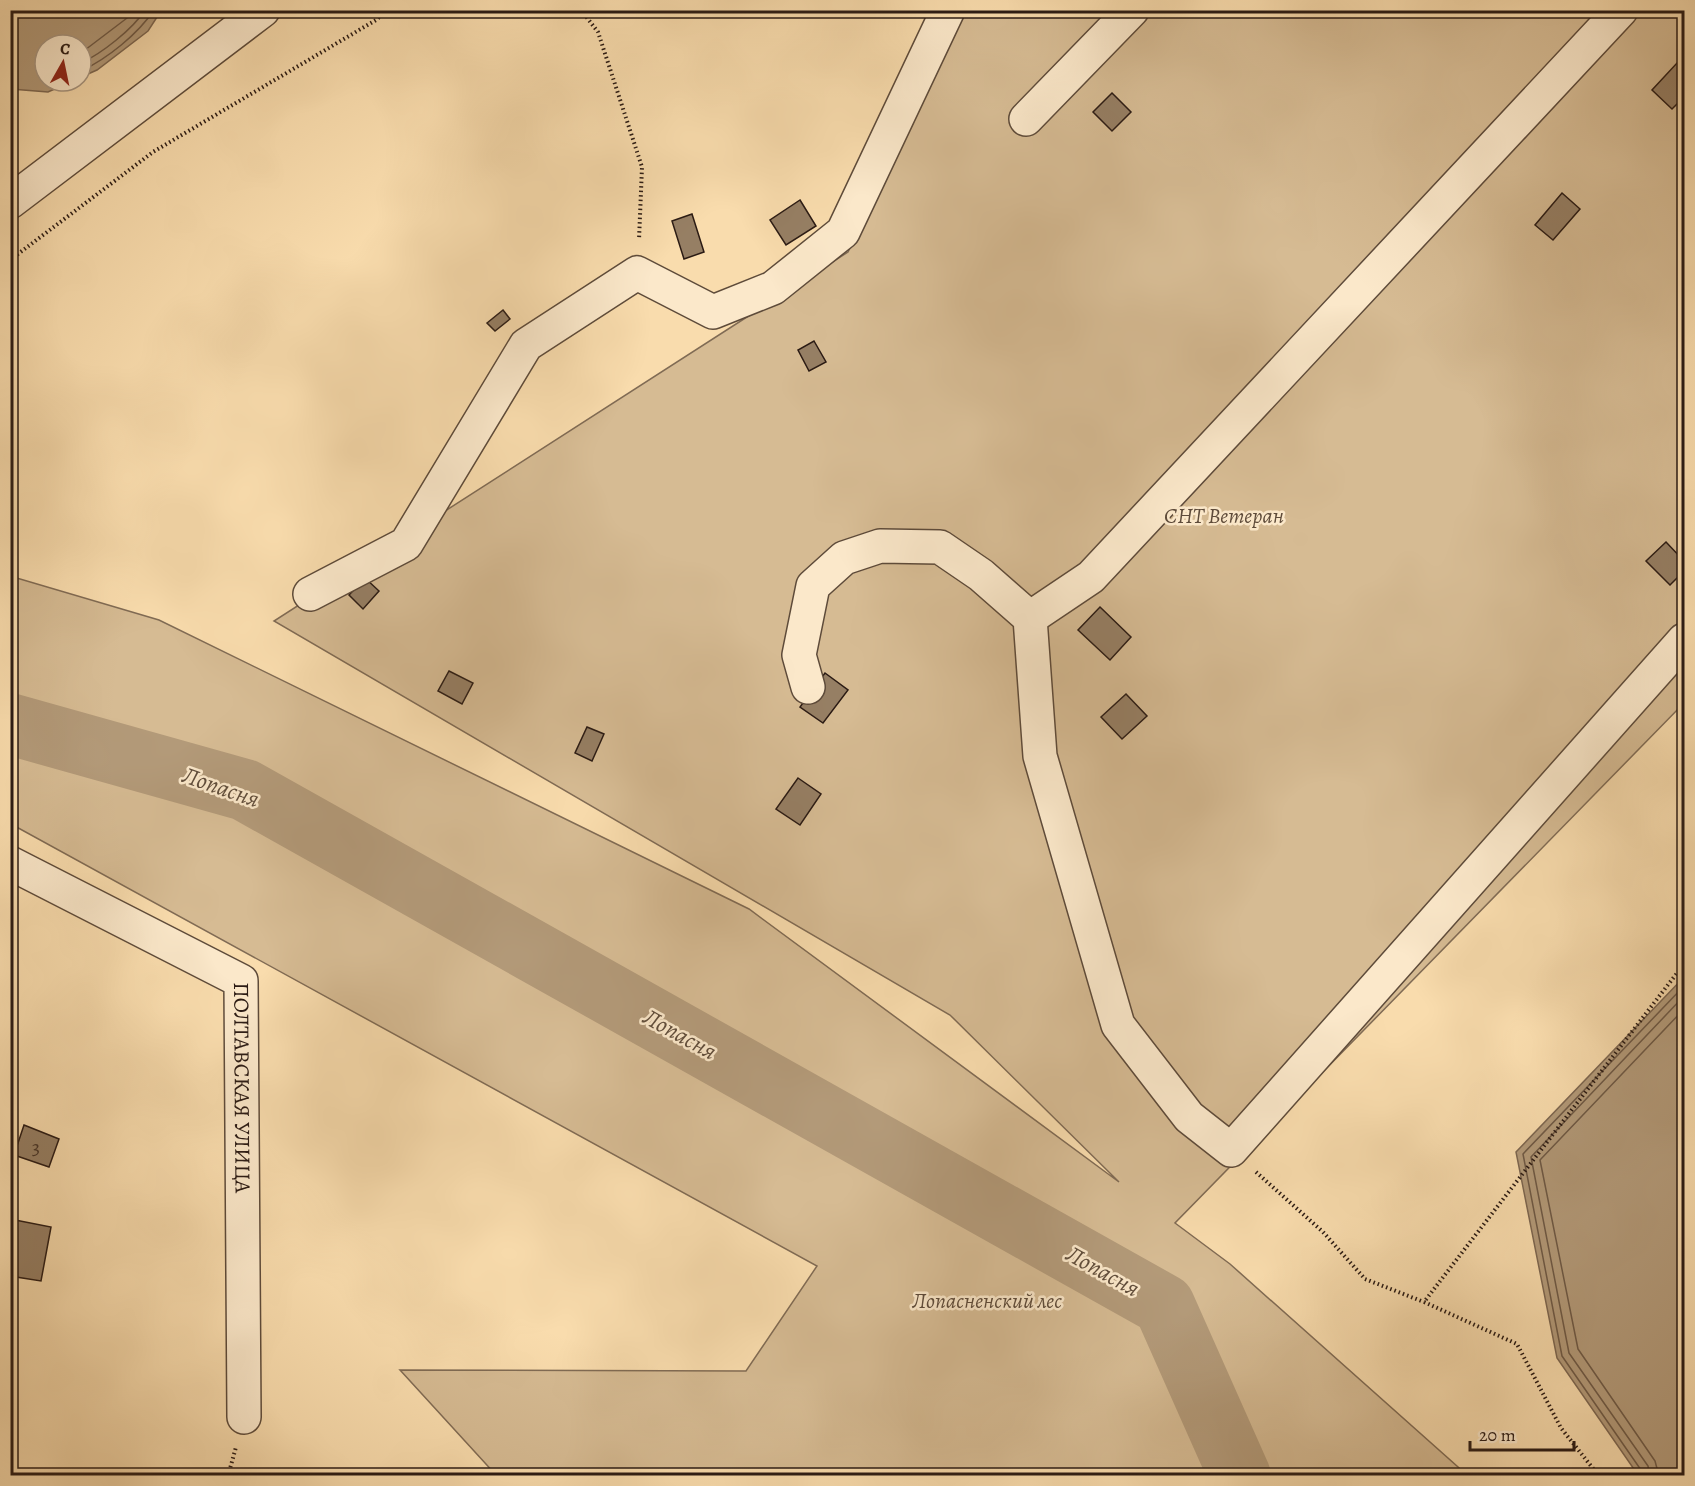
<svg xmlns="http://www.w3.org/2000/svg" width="1695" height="1486" font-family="Alegreya,serif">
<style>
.green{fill:#d6bb93;stroke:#806b54;stroke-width:1.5}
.water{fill:#b39a79;stroke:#7d6751;stroke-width:1.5}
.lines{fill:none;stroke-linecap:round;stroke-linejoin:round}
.shore{stroke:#6f5a46;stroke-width:1.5}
.river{stroke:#b39a79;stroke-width:62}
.building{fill:#967f64;stroke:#2b1b14;stroke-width:1.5}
.minor-casing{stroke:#5e4b3a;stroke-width:36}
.path{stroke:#2b1b14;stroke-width:4;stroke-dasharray:1.5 3;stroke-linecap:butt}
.minor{stroke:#fbe8ca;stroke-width:33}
.labels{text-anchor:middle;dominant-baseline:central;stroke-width:5;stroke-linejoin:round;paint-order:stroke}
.number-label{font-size:20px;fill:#463428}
.park-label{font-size:22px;font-style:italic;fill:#5e4b3a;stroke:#fbe8ca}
.street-label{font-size:22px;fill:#2b1b14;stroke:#fbe8ca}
.water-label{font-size:24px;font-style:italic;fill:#614e3c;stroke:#fbe8ca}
</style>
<rect width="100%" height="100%" fill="#f9dcad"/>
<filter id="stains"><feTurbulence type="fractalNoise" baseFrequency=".00333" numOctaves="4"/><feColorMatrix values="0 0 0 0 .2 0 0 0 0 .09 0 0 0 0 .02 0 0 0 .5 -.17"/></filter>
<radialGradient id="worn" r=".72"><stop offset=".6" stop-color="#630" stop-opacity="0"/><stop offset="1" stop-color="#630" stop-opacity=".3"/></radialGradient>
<path class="green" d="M966 11H1684V703L1175 1223 1230 1264 1467 1475H496L400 1370 746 1371 817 1266 11 824 10 576 159 620 749 909 1119 1182 950 1015 274 621 848 252Z"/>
<g class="water">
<path d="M10 11 11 10 161 11 148 31 97 70 81 77V45H45V81H73L48 92 11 89Z"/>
<path d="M1684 977V1475H1638L1557 1358 1516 1152Z"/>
</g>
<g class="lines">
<g class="shore">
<path d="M81 53 131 15 134 10"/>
<path d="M81 63C101 54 133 29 145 10"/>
<path d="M81 71C107 59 138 34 154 10"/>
<path d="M1642 1476 1641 1470 1562 1356 1523 1154 1684 986"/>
<path d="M1650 1476 1648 1466 1569 1353 1531 1157 1684 996"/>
<path d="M1659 1476 1655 1461 1578 1349 1540 1160 1684 1009"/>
</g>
<path class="river" d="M10 724 245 790 1164 1305 1240 1476"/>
</g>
<g class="building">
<path d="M1677 63 1684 71V97L1672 109 1652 90Z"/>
<path d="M1112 93 1131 112 1112 131 1093 112Z"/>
<path d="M1562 193 1580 209 1553 240 1535 225Z"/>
<path d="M800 200 816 226 786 245 770 220Z"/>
<path d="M692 214 704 252 684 259 672 221Z"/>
<path d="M503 310 510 319 495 331 487 323Z"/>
<path d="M814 341 826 362 809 371 798 350Z"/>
<path d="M1666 542 1684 561V571L1670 585 1646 561Z"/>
<path d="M365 578 379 591 363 609 349 595Z"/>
<path d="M1100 607 1131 637 1110 660 1078 630Z"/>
<path d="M449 671 473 683 462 704 438 691Z"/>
<path d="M825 673 848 690 823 723 800 707Z"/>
<path d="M1126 694 1147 716 1122 739 1101 717Z"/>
<path d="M587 727 604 734 592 761 575 753Z"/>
<path d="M798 778 821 794 800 825 776 809Z"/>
<path d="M24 1125 59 1139 49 1167 14 1155Z"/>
<path d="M10 1219 51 1227 41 1281 10 1276Z"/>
</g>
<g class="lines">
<defs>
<g id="minor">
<path d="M1026 119 1132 10"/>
<path d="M10 202 263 10"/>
<path d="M310 594 406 544 526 345 637 273 713 312 773 288 843 232 948 10"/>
<path d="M1030 618 1091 577 1621 10"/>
<path d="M808 687 799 655 813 586 844 558 880 546 940 547 981 575 1030 618 1040 756 1118 1025 1189 1117 1231 1150 1684 640"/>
<path id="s1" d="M10 863 241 981 244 1417"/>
</g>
</defs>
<use href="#minor" class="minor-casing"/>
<g class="path">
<path d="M581 10 598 32 642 167 639 240"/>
<path d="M10 260 153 152 376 20 387 10"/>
<path d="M1256 1172 1323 1232 1365 1279 1424 1302"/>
<path d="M228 1476 236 1447"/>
<path d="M1599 1476 1561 1428 1517 1344 1424 1302 1684 964"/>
</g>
<use href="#minor" class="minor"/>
</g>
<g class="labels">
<g class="number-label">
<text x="36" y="1147">3</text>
</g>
<g class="park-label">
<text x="1224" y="516">СНТ Ветеран</text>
<text x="987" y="1301">Лопасненский лес</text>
</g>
<g class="street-label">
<text stroke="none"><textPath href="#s1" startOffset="366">ПОЛТАВСКАЯ УЛИЦА</textPath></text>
</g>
<g class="water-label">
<text transform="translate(221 787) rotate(19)">Лопасня</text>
<text transform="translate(680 1034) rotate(29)">Лопасня</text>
<text transform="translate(1103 1271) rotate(29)">Лопасня</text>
</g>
</g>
<rect width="1695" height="1486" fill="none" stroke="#f9dcad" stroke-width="36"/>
<rect x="12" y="12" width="1671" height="1462" fill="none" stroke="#2b1b14" stroke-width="3"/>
<rect x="18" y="18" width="1659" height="1450" fill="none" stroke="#2b1b14" stroke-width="1.5"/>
<g transform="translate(63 63) rotate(9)"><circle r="28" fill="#fbe8ca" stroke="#a89681" stroke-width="1.5"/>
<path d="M0-4.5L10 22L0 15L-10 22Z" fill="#8f2418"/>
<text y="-9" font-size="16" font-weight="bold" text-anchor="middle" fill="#2b1b14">С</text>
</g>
<path d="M1470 1441v9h104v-9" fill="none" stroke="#2b1b14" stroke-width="3"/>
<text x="1479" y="1441" font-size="18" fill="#2b1b14" stroke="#fbe8ca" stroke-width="4.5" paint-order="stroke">20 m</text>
<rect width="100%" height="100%" filter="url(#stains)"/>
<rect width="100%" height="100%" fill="url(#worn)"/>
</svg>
